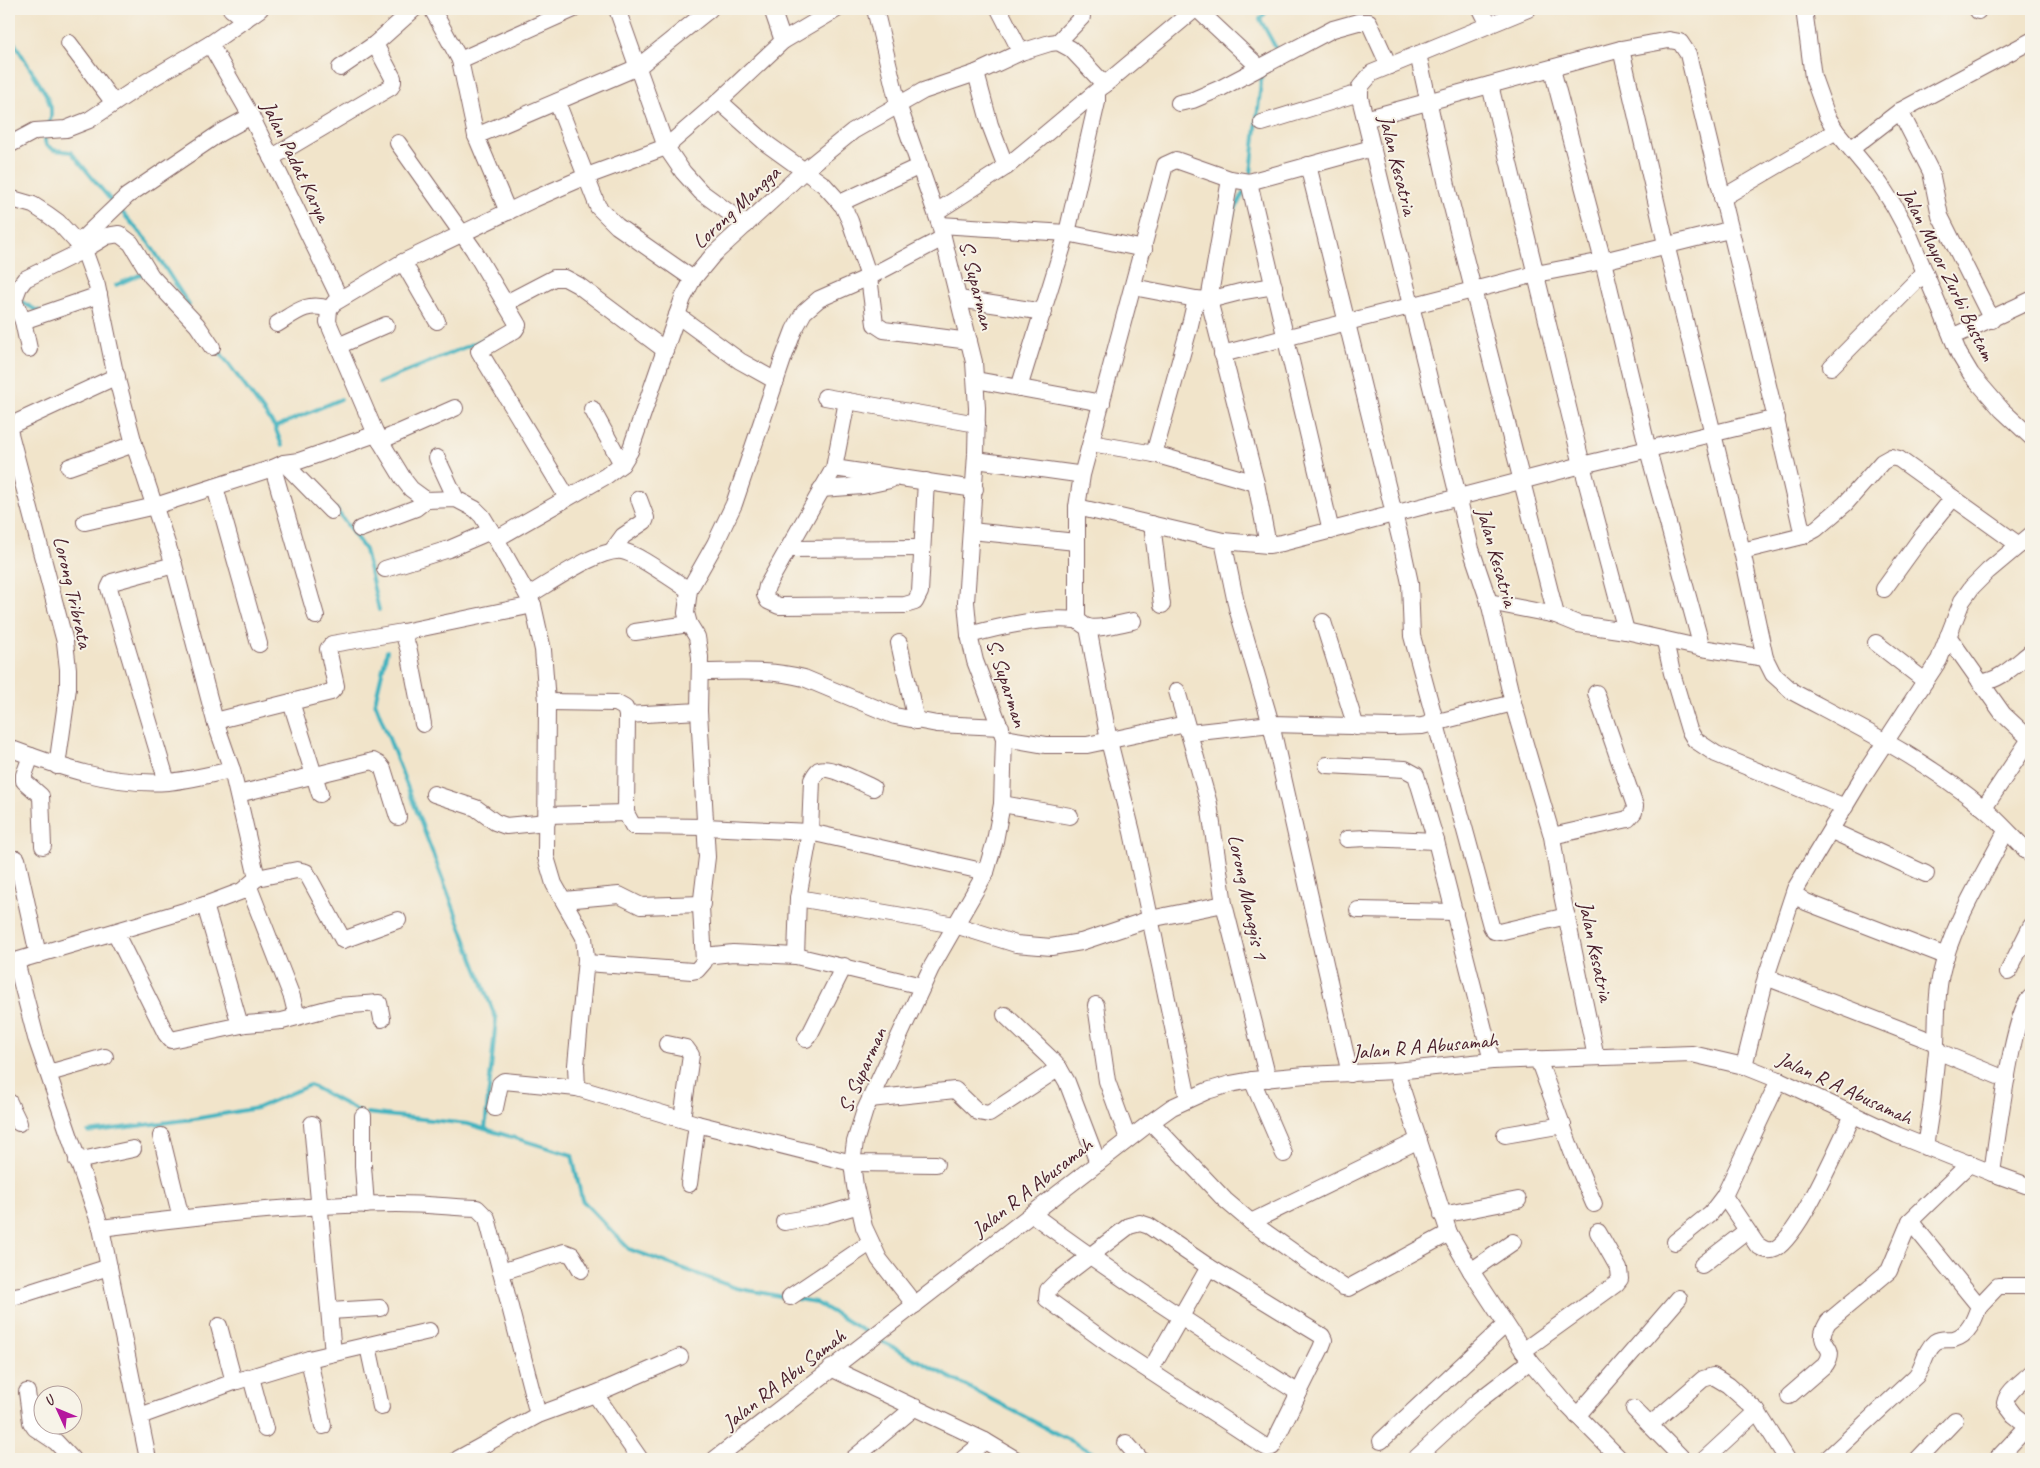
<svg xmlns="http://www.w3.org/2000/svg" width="2040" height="1468" font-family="Caveat,sans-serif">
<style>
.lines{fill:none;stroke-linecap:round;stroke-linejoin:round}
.stream{stroke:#45b4c0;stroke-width:4}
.minor-casing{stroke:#846463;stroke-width:18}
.minor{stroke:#fff;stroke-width:16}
.labels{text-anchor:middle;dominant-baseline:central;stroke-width:4;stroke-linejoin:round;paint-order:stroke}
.street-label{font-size:21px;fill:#4a1f2b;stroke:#f7f3e8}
</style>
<rect width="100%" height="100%" fill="#f7f3e8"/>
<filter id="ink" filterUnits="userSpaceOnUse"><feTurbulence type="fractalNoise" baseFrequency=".02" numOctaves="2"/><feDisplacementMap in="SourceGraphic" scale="10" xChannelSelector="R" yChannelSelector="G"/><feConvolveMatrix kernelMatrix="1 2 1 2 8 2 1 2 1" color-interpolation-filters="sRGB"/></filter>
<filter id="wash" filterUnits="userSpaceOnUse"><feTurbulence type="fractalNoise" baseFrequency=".0096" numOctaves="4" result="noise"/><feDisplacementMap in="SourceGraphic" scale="20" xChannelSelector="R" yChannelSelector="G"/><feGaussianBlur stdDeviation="1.12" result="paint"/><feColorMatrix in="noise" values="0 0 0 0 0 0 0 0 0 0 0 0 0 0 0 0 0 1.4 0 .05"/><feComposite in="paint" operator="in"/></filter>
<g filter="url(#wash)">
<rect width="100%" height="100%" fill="#f1e4ca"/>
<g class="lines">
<g class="stream">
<path d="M1269 9 1260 19 1278 52"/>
<path d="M9 34 47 96 51 108V117L47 127"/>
<path d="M44 136 46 145 54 150 71 152 113 203"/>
<path d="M1251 173 1262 73"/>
<path d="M120 210 149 243 189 305"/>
<path d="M1230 220 1243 193"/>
<path d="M116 285 144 273"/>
<path d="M20 301 36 310H38"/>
<path d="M216 347 275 427 282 446"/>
<path d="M379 383 487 338"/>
<path d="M275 427 341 399"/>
<path d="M336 509 365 550 379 610"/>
<path d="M387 651 375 702 496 1019 485 1129"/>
<path d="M367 1113 468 1124 572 1155 582 1200 629 1249 736 1288 785 1297"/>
<path d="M88 1132 194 1119 257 1108 310 1085 360 1112"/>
<path d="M797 1299 815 1302 869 1334"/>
<path d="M877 1339 1105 1459"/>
</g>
</g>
</g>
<g filter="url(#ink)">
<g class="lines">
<defs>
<g id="minor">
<path d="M231 9 245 20"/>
<path d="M432 9 460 60 476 136 508 212"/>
<path d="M617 9 666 147 683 172 701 192 746 225"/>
<path d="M772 9 783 41"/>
<path d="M875 9 898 104 940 225 974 362 977 408 976 454 966 602 969 635 975 661 1004 738 1002 804 995 841 986 872 931 968 865 1110 855 1142 852 1163 855 1186 864 1227 879 1259 915 1305"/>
<path d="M999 9 1021 52"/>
<path d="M1197 9 1260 68"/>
<path d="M1481 9 1489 25"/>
<path d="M1528 9 1372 73 1360 87V98L1471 549 1489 602 1513 703 1552 836 1558 876 1596 1057"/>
<path d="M1804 9 1813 77 1827 116 1836 131 1880 184 1894 206 1908 232 1959 354 1971 374 2002 410 2031 437"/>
<path d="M1977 9 1978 11"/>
<path d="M1058 42 1082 17"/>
<path d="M69 43 114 103"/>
<path d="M210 44 251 116 340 299"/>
<path d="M1621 49 1666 244 1742 551 1765 658 1773 674 1793 692C1858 727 1925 759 1982 807 2000 821 2015 840 2031 855"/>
<path d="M1418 54 1450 199 1556 615"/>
<path d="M460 60 574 9"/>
<path d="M340 68 375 44 414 9"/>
<path d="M1552 69 1603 261 1648 450 1702 648"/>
<path d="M976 73 990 125 1006 167"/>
<path d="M1490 85 1582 465 1626 631"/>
<path d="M719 101 767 144 824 185 843 206 850 221 869 277 875 324 884 330 969 341"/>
<path d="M557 102 598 207 617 226 693 279"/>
<path d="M1179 103 1193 100 1221 88 1333 29 1358 22H1369L1389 66"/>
<path d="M1900 111 1931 172 1940 216 1992 320"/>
<path d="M1365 119 1621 49 1669 40 1680 42 1688 54C1726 214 1767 375 1803 536"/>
<path d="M1262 123 1359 93"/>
<path d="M476 136 638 67 710 9"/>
<path d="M398 143 473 249 518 325 515 330 479 351 567 497"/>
<path d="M9 145 35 131 66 129 89 120 146 82 210 44 260 9"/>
<path d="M1852 148 1900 111 2031 41"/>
<path d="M271 158 391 87 393 82V78L375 44"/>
<path d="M1308 165 1402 546 1410 583 1412 636 1491 926 1494 931 1499 932 1567 916"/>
<path d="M1249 182 1331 531"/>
<path d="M9 198 33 205 47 214 58 222 84 250 97 286 114 368 134 444 174 565 215 721 232 770 257 878 242 891 205 905 9 963"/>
<path d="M1722 198 1836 131"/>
<path d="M840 203 920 166"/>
<path d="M936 212 1006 167 1195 9"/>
<path d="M940 225 1067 233 1144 249"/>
<path d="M78 243 127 196 220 133 251 116"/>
<path d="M403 262 437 321"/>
<path d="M1133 287 1196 299"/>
<path d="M99 295 23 321 14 300 19 287 25 279 84 250 107 236 119 234 131 243 151 276 197 325 212 347"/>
<path d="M959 299 1044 312"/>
<path d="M506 303 554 278H565L578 285 665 350"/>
<path d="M677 315 740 361 776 381"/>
<path d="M23 321 29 349"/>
<path d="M277 324C295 313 307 301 329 309"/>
<path d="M1952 337 2031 300"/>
<path d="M338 346 386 325"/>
<path d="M1222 354 1536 274 1603 261 1729 230"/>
<path d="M1831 367 1925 272"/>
<path d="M976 380 1102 403"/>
<path d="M1019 388 1067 233 1097 102V92"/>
<path d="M825 397 977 424"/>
<path d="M847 401 834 468 767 586 765 595 768 601 779 606 905 605 915 602 920 592 926 481"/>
<path d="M592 409 622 464"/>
<path d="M9 426 117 376"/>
<path d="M9 430 65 642 68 669V688L57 766"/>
<path d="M380 441 455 408"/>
<path d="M1091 443 1154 454 1256 483"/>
<path d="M1154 454 1190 325 1196 299 1209 300 1230 179"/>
<path d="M437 458 456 499"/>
<path d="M976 460 1077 474"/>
<path d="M284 463 331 511"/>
<path d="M69 467 134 444"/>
<path d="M273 468 316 616"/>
<path d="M834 468 975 489"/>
<path d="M215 487 259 644"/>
<path d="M821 489 863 486 890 480"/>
<path d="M1077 507 1223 541 1268 545 1282 543 1582 465 1777 418"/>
<path d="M85 522 155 506 273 468 284 463 299 461 376 434"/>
<path d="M1152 524 1162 605"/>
<path d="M360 529 416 508 426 500"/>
<path d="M971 531 1076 542"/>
<path d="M496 539 606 476 622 464 630 451 683 298 693 279 713 255 805 170 853 131 923 91 976 73 1021 52 1050 43 1058 42 1071 49 1105 85"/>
<path d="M1223 541 1237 608 1271 724 1350 1074"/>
<path d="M1268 545 1256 483 1209 300 1244 291 1274 286"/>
<path d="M788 549 921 548"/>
<path d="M612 551 623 536 645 521 646 518 639 499"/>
<path d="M1742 551 1803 536 1816 529 1845 504 1882 462 1891 457 1899 459 2019 545"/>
<path d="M385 569 449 549 491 531"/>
<path d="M1884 589 1923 535 1953 498"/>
<path d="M529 595C550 583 599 548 622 551 637 553 674 581 689 590"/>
<path d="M1489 602 1556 615 1578 624 1626 631 1702 648 1765 658"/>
<path d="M1077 620V507L1082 475 1165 165 1176 160 1230 179 1249 182 1372 148"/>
<path d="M1323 622 1356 727"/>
<path d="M1088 627 1109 741 1132 832 1188 1099"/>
<path d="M403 632 409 651 423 724"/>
<path d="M635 632 689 624"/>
<path d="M969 635C998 627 1044 616 1075 620 1080 620 1082 626 1088 627 1098 630 1122 623 1133 621"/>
<path d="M1948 636 2003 714 2031 740"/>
<path d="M1665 641 1672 673 1689 730 1695 740 1716 754 1845 807"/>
<path d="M899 643 916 721"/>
<path d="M1876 643 1925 681"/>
<path d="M700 672C735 672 770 669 804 678L895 716 937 724 1001 727"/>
<path d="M1980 682C1998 683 2018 662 2031 652"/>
<path d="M1177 691 1209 804 1224 904 1268 1079"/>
<path d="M291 702 320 794"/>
<path d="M547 702 616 703 625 708 627 715 626 813 633 826 705 827 810 832 986 872"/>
<path d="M627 715 699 711"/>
<path d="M215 721 331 692 336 686 328 649 332 644 403 632 533 605"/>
<path d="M1190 733 1271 724 1391 727 1422 726 1513 703"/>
<path d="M1004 738 1046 745H1087L1186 724"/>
<path d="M9 748C60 767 112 786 168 782 190 780 211 774 232 770"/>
<path d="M31 756 24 775V781L41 796 43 846"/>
<path d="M1327 765 1405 769 1416 775 1436 841 1492 1061"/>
<path d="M167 782 109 588 112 582 174 565"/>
<path d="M238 794 373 761 380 765 383 769 398 817"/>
<path d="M434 794 476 808 495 822 506 826 547 822"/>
<path d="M1002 804 1070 816"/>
<path d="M1984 808 2030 739"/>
<path d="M547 815 626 813"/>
<path d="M1832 831 1926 874"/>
<path d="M1552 836 1628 819 1634 812 1635 806 1596 693"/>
<path d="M1347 839 1367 838 1436 841"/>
<path d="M17 859 38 955"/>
<path d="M257 878 297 870 306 872 343 940 398 920"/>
<path d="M249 887 292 997 297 1017"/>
<path d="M1794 894 1806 902 1946 956"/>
<path d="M798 898 955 925 1016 944 1051 947 1081 942 1150 919 1224 904"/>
<path d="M564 900 619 895 641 906 702 904"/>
<path d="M205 905 240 1025"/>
<path d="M1358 910 1455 912"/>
<path d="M115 932 166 1034 171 1040 246 1024 282 1021 338 1006 379 1003 382 1019"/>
<path d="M704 956 733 953 796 956 922 986"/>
<path d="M796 956 798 898 810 832 812 780C814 776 816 772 819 770 829 765 862 783 873 788"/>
<path d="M16 961 36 1038 101 1228 148 1459"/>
<path d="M587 963 692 971 697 970 704 962 701 907 707 857 699 711 700 657 697 637 689 624 686 613 689 590 715 544 734 504 783 359 794 330 804 312 819 299 869 277 943 238"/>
<path d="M2008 972 2031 926"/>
<path d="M1766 977 1936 1043"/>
<path d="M1096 1005 1107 1081 1128 1139"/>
<path d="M1005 1015 1049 1057 1059 1068 1067 1082 1098 1163"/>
<path d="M806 1039 811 1032 844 966"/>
<path d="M667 1044 686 1048 691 1055 682 1119"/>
<path d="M1937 1051 1998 1076 2007 1078"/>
<path d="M1538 1059 1572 1152 1594 1204"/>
<path d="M1744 1066 1766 977 1795 889 1863 776 1939 660 1962 601 1972 587 1988 571 2031 535"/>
<path d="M1396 1071 1449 1233 1471 1271 1530 1361 1568 1406 1620 1459"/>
<path d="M49 1073 105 1057"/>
<path d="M1252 1080 1284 1154"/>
<path d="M577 1088 576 1065 586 959 584 937 554 884 546 857 547 702 543 650 533 605 496 539 482 516 475 509 456 499 426 500 411 489 404 480 376 434 328 322 329 309 334 303 403 262 534 199 587 176 666 147 719 101 783 41 837 9"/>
<path d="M870 1099 955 1090 978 1112 989 1114 1059 1068"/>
<path d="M9 1102 19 1123"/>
<path d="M495 1108 500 1084 504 1081 577 1088 697 1124 852 1163 936 1164"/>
<path d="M363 1116V1166L366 1205"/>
<path d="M1151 1122 1225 1200 1251 1222 1343 1287 1348 1288 1449 1233"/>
<path d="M312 1124 333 1353"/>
<path d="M1505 1135 1563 1125"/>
<path d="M161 1136 181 1218"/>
<path d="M1925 1147 1932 1102 1937 1051 1936 1043C1937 1021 1936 996 1941 974 1952 923 1983 877 2006 831"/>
<path d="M77 1161 133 1149"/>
<path d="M1992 1173C1996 1146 2013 1009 2031 997"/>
<path d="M689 1184 697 1124"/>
<path d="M1724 1196 1757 1245C1763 1249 1768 1252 1775 1249 1800 1235 1839 1144 1853 1115"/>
<path d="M1032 1214C1118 1278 1208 1335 1299 1393"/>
<path d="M1442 1215 1518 1200"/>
<path d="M1910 1221 1979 1306 1998 1286H2031"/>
<path d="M784 1222 825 1215 859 1205"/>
<path d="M1251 1222 1419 1140"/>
<path d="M1140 1223 1149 1226 1209 1267 1322 1336 1324 1340 1321 1348 1272 1447 1268 1448 1264 1446 1113 1347 1047 1299 1048 1290 1056 1282 1129 1226Z"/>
<path d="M101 1228C199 1216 298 1204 397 1204 424 1204 451 1207 477 1208L487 1218 538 1415"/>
<path d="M1675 1242 1711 1213 1724 1196 1779 1080"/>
<path d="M1702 1265 1746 1231"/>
<path d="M1471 1271 1513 1242"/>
<path d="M501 1272 564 1252 572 1255 581 1270"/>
<path d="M9 1297 21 1295 109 1267"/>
<path d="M790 1297 870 1243"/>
<path d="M330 1311 380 1308"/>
<path d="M219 1326 234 1382"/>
<path d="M368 1346 381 1407"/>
<path d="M1523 1351 1616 1284 1620 1279 1619 1269 1598 1232"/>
<path d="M309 1359 323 1426"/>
<path d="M831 1368 985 1441 1015 1459"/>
<path d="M1150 1371 1209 1267"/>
<path d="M251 1377 265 1429"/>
<path d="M27 1392 31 1422 35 1428 56 1442 72 1459"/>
<path d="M595 1394 680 1357"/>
<path d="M1789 1396 1826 1364C1837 1347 1821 1347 1823 1334 1823 1330 1826 1326 1828 1322L1889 1271 1910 1221 1970 1163"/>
<path d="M1634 1409 1683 1459"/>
<path d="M140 1416 234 1382 309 1359 429 1331"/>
<path d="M1577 1416 1679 1298"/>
<path d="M1650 1425 1703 1379 1713 1376 1728 1385 1757 1411 1787 1459"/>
<path d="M2028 1426 2014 1415 2005 1403C2007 1391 2023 1381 2031 1373"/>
<path d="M1381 1441 1505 1325"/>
<path d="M1126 1443 1140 1459"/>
<path d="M1828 1458 1916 1376C1924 1366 1924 1351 1935 1342 1941 1338 1947 1340 1954 1339 1969 1335 1975 1318 1979 1306"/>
<path d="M458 1459 538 1415 595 1394 640 1459"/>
<path d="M715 1459 1151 1122 1172 1107 1207 1091 1230 1084 1252 1080 1306 1075 1396 1071 1492 1061 1692 1054 1744 1066 1779 1080 1897 1135 1992 1173 2031 1187"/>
<path d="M853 1459 915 1407"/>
<path d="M963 1459 985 1441"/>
<path d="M1415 1459 1478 1401 1530 1361"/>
<path d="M1705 1459 1757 1411"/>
<path d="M1918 1459 1955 1420"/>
<path d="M1997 1459 2031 1423"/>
</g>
</defs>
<use href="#minor" class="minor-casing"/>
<use href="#minor" class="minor"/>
</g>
</g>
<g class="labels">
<g class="street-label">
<text transform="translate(296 161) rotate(64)">Jalan Padat Karya</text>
<text transform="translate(1398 165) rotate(76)">Jalan Kesatria</text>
<text transform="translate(736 207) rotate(-43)">Lorong Mangga</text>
<text transform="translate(1948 274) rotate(64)">Jalan Mayor Zurbi Bustam</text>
<text transform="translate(977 285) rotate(76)">S. Suparman</text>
<text transform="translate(1497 557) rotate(74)">Jalan Kesatria</text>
<text transform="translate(73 592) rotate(77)">Lorong Tribrata</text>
<text transform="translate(1007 683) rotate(72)">S. Suparman</text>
<text transform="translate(1248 897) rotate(78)">Lorong Manggis 1</text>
<text transform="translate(1596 951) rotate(78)">Jalan Kesatria</text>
<text transform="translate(1425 1046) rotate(-5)">Jalan R A Abusamah</text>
<text transform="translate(862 1070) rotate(-66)">S. Suparman</text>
<text transform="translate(1845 1088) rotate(25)">Jalan R A Abusamah</text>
<text transform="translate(1032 1187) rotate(-38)">Jalan R A Abusamah</text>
<text transform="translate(784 1379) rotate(-38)">Jalan RA Abu Samah</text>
</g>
</g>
<rect width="2040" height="1468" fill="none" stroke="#f7f3e8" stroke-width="30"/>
<g transform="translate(58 1410) rotate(314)"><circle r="24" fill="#f7f3e8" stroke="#b29e9c"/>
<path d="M0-4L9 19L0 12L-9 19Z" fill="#b5179e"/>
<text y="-8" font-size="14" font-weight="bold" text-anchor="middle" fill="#4a1f2b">U</text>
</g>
</svg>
